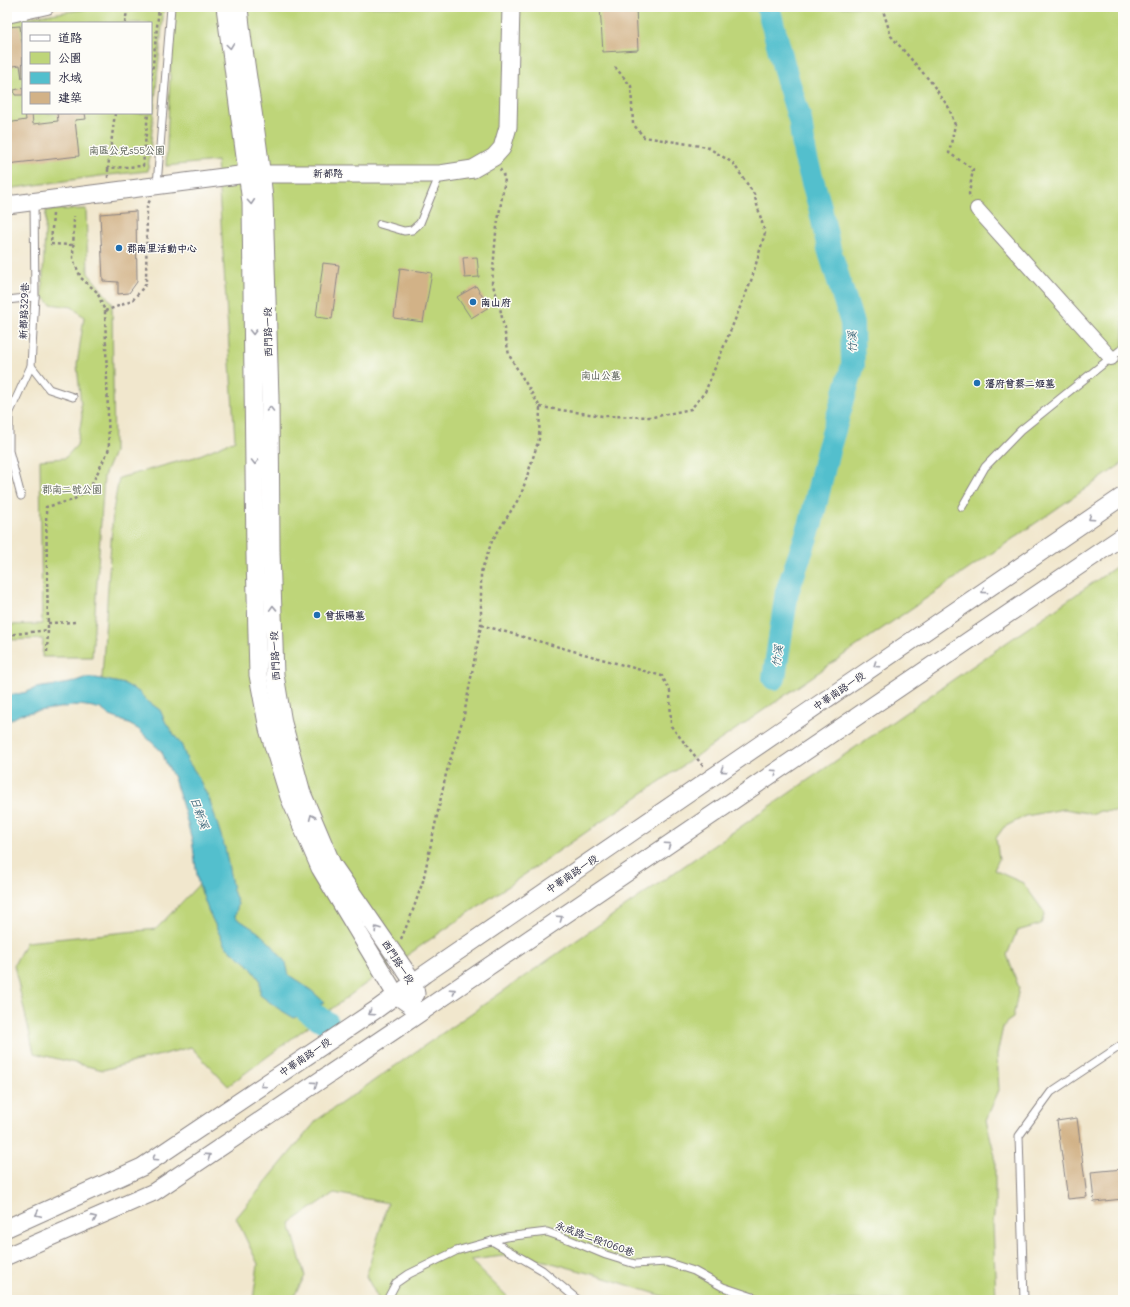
<svg xmlns="http://www.w3.org/2000/svg" width="1130" height="1307" font-family="Delius,'LXGW WenKai TC',sans-serif">
<style>
.green{fill:#bed579;stroke:#707c5a;fill-rule:evenodd}
.water{fill:#53bfcd;stroke:#3a7084}
.lines{fill:none;stroke-linecap:round;stroke-linejoin:round}
.river{stroke:#53bfcd;stroke-width:24}
.building{fill:#d2b287}
.service-casing{stroke:#8a8484;stroke-width:9}
.minor-casing{stroke:#8a8484;stroke-width:16}
.tertiary-casing{stroke:#8a8484;stroke-width:19}
.path{stroke:#8a8484;stroke-width:2.5;stroke-dasharray:3 3;stroke-linecap:butt}
.service{stroke:#fff;stroke-width:7}
.minor{stroke:#fff;stroke-width:14}
.tertiary{stroke:#fff;stroke-width:17}
.oneway{stroke:#9c9ca7}
.poi-dot{fill:#1f6fb2;stroke:#fdfcf7;stroke-width:1.5}
.labels{text-anchor:middle;dominant-baseline:central;stroke-width:3;stroke-linejoin:round;paint-order:stroke}
.park-label{font-size:10px;fill:#51584e;stroke:#fdfcf7}
.street-label{font-size:10px;fill:#22223b;stroke:#fdfcf7}
.poi-label{font-size:10px;font-weight:bold;fill:#22223b;stroke:#fdfcf7;text-anchor:start}
.water-label{font-size:11px;font-style:italic;fill:#366175;stroke:#fdfcf7}
</style>
<rect width="100%" height="100%" fill="#fdfcf7"/>
<filter id="ink" filterUnits="userSpaceOnUse"><feTurbulence type="fractalNoise" baseFrequency=".025" numOctaves="2"/><feDisplacementMap in="SourceGraphic" scale="8" xChannelSelector="R" yChannelSelector="G"/><feConvolveMatrix kernelMatrix="1 2 1 2 8 2 1 2 1" color-interpolation-filters="sRGB"/></filter>
<filter id="wash" filterUnits="userSpaceOnUse"><feTurbulence type="fractalNoise" baseFrequency=".012" numOctaves="4" result="noise"/><feDisplacementMap in="SourceGraphic" scale="16" xChannelSelector="R" yChannelSelector="G"/><feGaussianBlur stdDeviation="0.9" result="paint"/><feColorMatrix in="noise" values="0 0 0 0 0 0 0 0 0 0 0 0 0 0 0 0 0 1.4 0 .05"/><feComposite in="paint" operator="in"/></filter>
<g filter="url(#wash)">
<rect width="100%" height="100%" fill="#f1e7cd"/>
<g class="green">
<path d="M102 7H164L148 171 100 176 7 189V20ZM23 23H151V113H23Z"/>
<path d="M173 7H1123V463L361 987 228 1086 191 1047 103 1070 34 1053 14 965 26 942 156 929 207 876 173 746 101 693 113 511 119 478 195 457 235 440 217 161 166 166Z"/>
<path d="M86 209 88 273 112 303 114 452 104 476 92 657H42L43 639 7 640V625L42 624 40 460 65 458 77 445 82 416 77 365 84 317 72 307 50 304 42 295 46 210Z"/>
<path d="M1123 562V812L1100 811 1094 814 1064 809 1026 816 1004 827 996 838 999 859 994 870 1023 883 1045 913 1041 924 1017 931 1007 955 1019 988 1013 1018 1007 1022 1003 1027 997 1055 999 1090 986 1120 995 1156V1206L993 1223 996 1300H676L602 1277 520 1254 470 1260 511 1300H379L366 1276 388 1203 334 1193 290 1223 305 1276 292 1300H253L258 1264 236 1218 317 1120Z"/>
</g>
<path class="water" d="M84 678H96L125 684 139 692 146 700 160 710 166 723 182 746 187 760 196 773 210 801 225 848 233 890 238 904 235 917 258 932 272 945 286 963 289 975 312 991 324 1002 294 1018 279 1009 260 995V980L248 964 225 946 208 910 198 882 192 840 185 814 174 778 166 763 162 752 138 729 121 720 110 716 101 709 93 707 79 705 38 711 21 714 7 722V696L27 692 36 688 70 683Z"/>
<g class="lines">
<g class="river">
<path d="M768 7 787 78 800 120 805 155 820 207 829 249 852 323 853 365 827 454 811 523 787 592 774 678"/>
<path d="M283 990 308 1011 327 1023"/>
</g>
</g>
<g id="blocks">
<g class="building">
<path d="M600 7H636L638 50 603 52Z"/>
<path d="M20 26 23 47 22 79 20 65 7 67V27Z"/>
<path d="M23 88V95H15L14 90Z"/>
<path d="M25 113H32L33 124 58 121 57 113H85L86 119 75 120 79 156 7 164V123L26 120Z"/>
<path d="M136 211 137 282 129 293 118 294V282L103 281 100 214Z"/>
<path d="M477 257 479 277 465 278 463 258Z"/>
<path d="M323 263 339 265 332 319 316 317Z"/>
<path d="M400 268 432 273 423 322 394 318Z"/>
<path d="M476 286 489 307 471 318 457 297Z"/>
<path d="M1077 1118 1087 1197 1068 1199 1057 1121Z"/>
<path d="M1123 1169V1199L1094 1202 1091 1172Z"/>
</g>
</g>
</g>
<g filter="url(#ink)">
<use href="#blocks" fill-opacity="0" stroke="#8a8484" stroke-width="1"/>
<g class="lines">
<defs>
<g id="service">
<path d="M157 185 171 7"/>
<path d="M34 202 35 297 31 366 49 389 73 397"/>
<path d="M380 224 404 231 412 230 420 223 440 174"/>
<path d="M7 300 35 297"/>
<path d="M21 496 9 451V414L31 366"/>
<path d="M962 507 985 467 1021 430 1123 348"/>
<path d="M492 1241 542 1270 578 1300"/>
<path d="M387 1300 396 1283 409 1274 456 1251 506 1237 547 1232 570 1240 606 1255 635 1264 666 1262 694 1271 723 1287 762 1300"/>
<path d="M1024 1300 1019 1136 1051 1092 1123 1044"/>
</g>
<g id="minor">
<path d="M7 16 47 7"/>
<path d="M977 209 1111 358"/>
</g>
<g id="tertiary">
<path d="M225 7 251 202 255 556 258 675 268 729 289 797 320 868 396 995 420 1012"/>
<path d="M239 7C245 72 259 136 264 200L270 398 271 552 275 675 283 723 302 793 332 864 414 983 416 994"/>
<path d="M7 205 247 174H440L473 169 494 157 502 148 508 127 511 7"/>
<path d="M7 1228 142 1167 377 1009 425 974 1123 496"/>
<path d="M7 1256 154 1192 392 1032 1123 536"/>
</g>
</defs>
<use href="#service" class="service-casing"/>
<use href="#minor" class="minor-casing"/>
<use href="#tertiary" class="tertiary-casing"/>
<g class="path">
<path d="M882 7 891 36 931 82 949 108 955 125 949 153 973 169 969 194 971 198"/>
<path d="M125 23 127 11 159 8 151 83"/>
<path d="M115 113 108 168 143 166 148 113"/>
<path d="M108 178V168"/>
<path d="M53 214 51 244 73 245"/>
<path d="M105 311 132 301 146 284 147 206 150 200"/>
<path d="M540 407 603 416 653 417 691 409 705 392 751 281 765 233 754 194 733 163 707 147 644 137 633 124 631 86 615 67"/>
<path d="M48 623 77 622"/>
<path d="M481 625 662 676 670 691 671 726 703 766"/>
<path d="M7 635 48 630"/>
<path d="M47 652 48 630 46 507 73 500 90 488 109 449 105 311 97 292 81 278 73 259 74 216"/>
<path d="M401 939 412 913 423 881 446 774 464 715 481 625V572L492 541 521 495 539 439 540 407 509 355 499 302 492 283 496 233 505 179 500 169"/>
</g>
<use href="#service" class="service"/>
<use href="#minor" class="minor"/>
<use href="#tertiary" class="tertiary"/>
</g>
<defs><path id="oneway-chevron" d="M-2-3.5L2.5 0L-2 3.5" fill="none" stroke-width="1.6" stroke-linecap="round" stroke-linejoin="round"/></defs>
<g class="oneway">
<use href="#oneway-chevron" transform="translate(230 46) rotate(82)"/>
<use href="#oneway-chevron" transform="translate(251 202) rotate(86)"/>
<use href="#oneway-chevron" transform="translate(253 332) rotate(89)"/>
<use href="#oneway-chevron" transform="translate(270 409) rotate(-90)"/>
<use href="#oneway-chevron" transform="translate(255 462) rotate(90)"/>
<use href="#oneway-chevron" transform="translate(1091 518) rotate(146)"/>
<use href="#oneway-chevron" transform="translate(984 591) rotate(146)"/>
<use href="#oneway-chevron" transform="translate(273 608) rotate(-92)"/>
<use href="#oneway-chevron" transform="translate(876 665) rotate(146)"/>
<use href="#oneway-chevron" transform="translate(723 770) rotate(146)"/>
<use href="#oneway-chevron" transform="translate(775 772) rotate(-34)"/>
<use href="#oneway-chevron" transform="translate(312 817) rotate(-113)"/>
<use href="#oneway-chevron" transform="translate(668 845) rotate(-34)"/>
<use href="#oneway-chevron" transform="translate(560 918) rotate(-34)"/>
<use href="#oneway-chevron" transform="translate(377 929) rotate(-124)"/>
<use href="#oneway-chevron" transform="translate(453 991) rotate(-34)"/>
<use href="#oneway-chevron" transform="translate(371 1013) rotate(146)"/>
<use href="#oneway-chevron" transform="translate(315 1084) rotate(-34)"/>
<use href="#oneway-chevron" transform="translate(263 1085) rotate(146)"/>
<use href="#oneway-chevron" transform="translate(208 1156) rotate(-34)"/>
<use href="#oneway-chevron" transform="translate(155 1158) rotate(146)"/>
<use href="#oneway-chevron" transform="translate(38 1214) rotate(155)"/>
<use href="#oneway-chevron" transform="translate(94 1218) rotate(-24)"/>
</g>
</g>
<g class="poi-dot">
<circle cx="119" cy="248" r="4"/>
<circle cx="473" cy="302" r="4"/>
<circle cx="977" cy="383" r="4"/>
<circle cx="317" cy="615" r="4"/>
</g>
<g class="labels">
<g class="park-label">
<text x="127" y="150">南區公兒s55公園</text>
<text x="601" y="375">南山公墓</text>
<text x="72" y="489">郡南二號公園</text>
</g>
<g class="street-label">
<text x="328" y="173">新都路</text>
<text transform="translate(24 311) rotate(-88)">新都路329巷</text>
<text transform="translate(268 332) rotate(-91)">西門路一段</text>
<text transform="translate(275 656) rotate(-93)">西門路一段</text>
<text transform="translate(839 691) rotate(-34)">中華南路一段</text>
<text transform="translate(572 874) rotate(-34)">中華南路一段</text>
<text transform="translate(398 962) rotate(57)">西門路一段</text>
<text transform="translate(305 1057) rotate(-34)">中華南路一段</text>
<text transform="translate(595 1239) rotate(20)">永成路二段1060巷</text>
</g>
<g class="poi-label">
<text x="127" y="248">郡南里活動中心</text>
<text x="481" y="302">南山府</text>
<text x="985" y="383">藩府曾蔡二姬墓</text>
<text x="325" y="615">曾振暘墓</text>
</g>
<g class="water-label">
<text transform="translate(852 342) rotate(-91)">竹溪</text>
<text transform="translate(777 656) rotate(-82)">竹溪</text>
<text transform="translate(200 813) rotate(70)">日新溪</text>
</g>
</g>
<rect width="1130" height="1307" fill="none" stroke="#fdfcf7" stroke-width="24"/>
<rect x="22" y="22" width="130" height="92" fill="#fdfcf7" stroke="#a5a5ac"/>
<rect x="30" y="35" width="20" height="6" fill="#ffffff" stroke="#a5a5ac"/>
<text x="58" y="42" font-size="12" fill="#22223b">道路</text>
<rect x="30" y="52" width="20" height="12" fill="#bed579" stroke="#a5a5ac"/>
<text x="58" y="62" font-size="12" fill="#22223b">公園</text>
<rect x="30" y="72" width="20" height="12" fill="#53bfcd" stroke="#a5a5ac"/>
<text x="58" y="82" font-size="12" fill="#22223b">水域</text>
<rect x="30" y="92" width="20" height="12" fill="#d2b287" stroke="#a5a5ac"/>
<text x="58" y="102" font-size="12" fill="#22223b">建築</text>
</svg>
